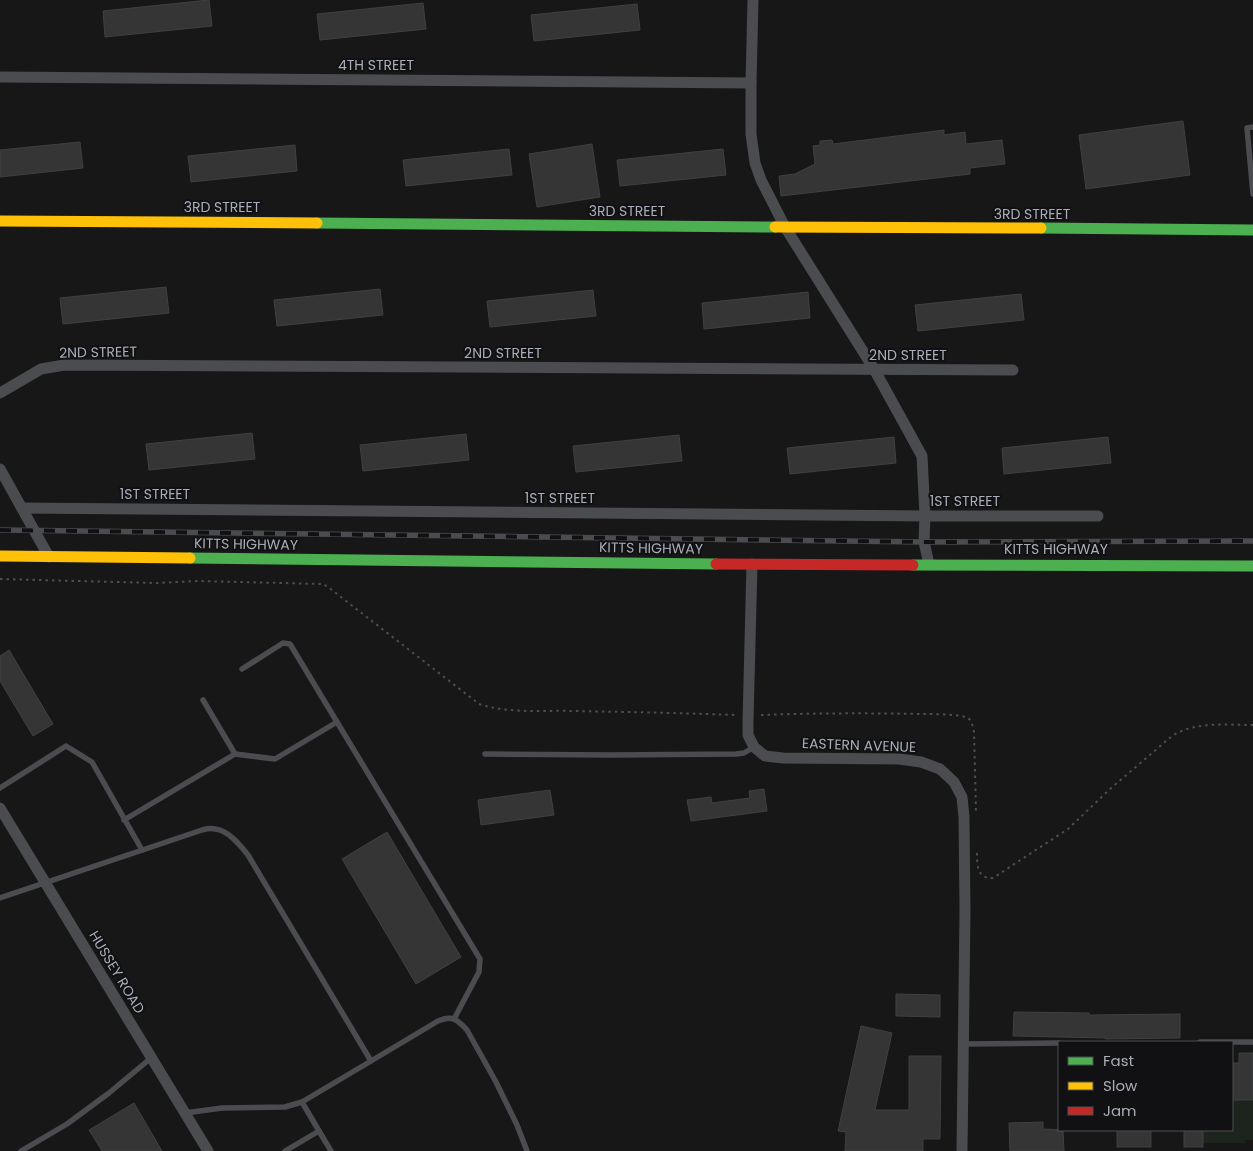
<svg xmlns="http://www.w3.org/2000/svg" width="1253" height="1151" font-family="Poppins,sans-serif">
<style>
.green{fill:#1d241e}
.building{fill:#353536;stroke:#3f4043}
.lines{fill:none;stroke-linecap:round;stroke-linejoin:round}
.path{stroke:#4d4e52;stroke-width:2;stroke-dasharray:2.5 4;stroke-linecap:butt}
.lane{stroke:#4b4c50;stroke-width:5.5}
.street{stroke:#4b4c50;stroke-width:11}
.fast{stroke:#4caf50;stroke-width:11}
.slow{stroke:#ffc107;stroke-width:11}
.jam{stroke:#c62828;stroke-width:11}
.rail-casing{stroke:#4b4c4f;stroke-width:5.5}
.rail{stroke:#111113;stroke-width:4;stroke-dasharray:11;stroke-linecap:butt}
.labels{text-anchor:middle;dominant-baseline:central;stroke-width:4;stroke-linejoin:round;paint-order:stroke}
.street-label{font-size:14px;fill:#a8adb8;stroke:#111113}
</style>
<rect width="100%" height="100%" fill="#171717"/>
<path class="green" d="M1232 1100H1253V1140H1245V1143H1203V1130H1232Z"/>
<g class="building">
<path d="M209 0 212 26 105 37 103 11Z"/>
<path d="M423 3 426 29 320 40 317 14Z"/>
<path d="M637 4 640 30 534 41 531 15Z"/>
<path d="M1183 121 1190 175 1086 189 1079 135Z"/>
<path d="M944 130V135L965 132 966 144 1002 140 1005 164 970 168V174L781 196 779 176 795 174 815 164 813 146 820 145V141L832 140 833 144Z"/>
<path d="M80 142 83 168 0 177V150Z"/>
<path d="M592 144 600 197 537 207 529 154Z"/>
<path d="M295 145 297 171 191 182 188 156Z"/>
<path d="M509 149 512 175 406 186 403 160Z"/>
<path d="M723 149 726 175 620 186 617 160Z"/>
<path d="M166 287 169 313 63 324 60 298Z"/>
<path d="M380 289 383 315 277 326 274 300Z"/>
<path d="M593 290 596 316 490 327 487 301Z"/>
<path d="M808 292 810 318 704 329 702 303Z"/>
<path d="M1021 294 1024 320 918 331 915 305Z"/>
<path d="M252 433 255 459 149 470 146 444Z"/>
<path d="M466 434 469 460 363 471 360 445Z"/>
<path d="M679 435 682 461 576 472 573 446Z"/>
<path d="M894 437 896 463 790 474 787 448Z"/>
<path d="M1108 437 1111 463 1004 474 1002 448Z"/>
<path d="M9 650 53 724 33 736 0 681V656Z"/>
<path d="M764 789 767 811 691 821 687 800 711 797 712 803 750 798 749 791Z"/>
<path d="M550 790 554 815 481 825 478 800Z"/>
<path d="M387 832 461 957 416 984 342 859Z"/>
<path d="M896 994 940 995V1017L896 1016Z"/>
<path d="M1014 1012 1089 1013V1015L1180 1014V1038L1105 1039V1038L1013 1036Z"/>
<path d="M861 1026 892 1033 875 1110H909V1056H941L940 1139H923V1151H845L846 1132 838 1131Z"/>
<path d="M1239 1053H1253V1100H1232V1063H1239Z"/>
<path d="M134 1103 162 1151H102L89 1130Z"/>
<path d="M1043 1122V1129L1063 1130 1064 1151H1010L1009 1123Z"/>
<rect x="1117" y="1130" width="34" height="17"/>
<rect x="1184" y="1130" width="19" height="17"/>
</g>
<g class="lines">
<g class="path">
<path d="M0 579 156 583 198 581 323 584 328 587 479 704C509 714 542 710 574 711 628 712 682 713 736 715"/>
<path d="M761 715C815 713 868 713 922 714 931 714 961 714 968 718 972 721 973 727 974 732L976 811"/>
<path d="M977 853C977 865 977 879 993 878L1068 829 1110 789 1172 736C1196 721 1226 725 1253 725"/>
</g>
<g class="lane">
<path d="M1253 127 1247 128 1253 194"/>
<path d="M242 669 283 643 290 644 337 722 480 959 479 972 454 1019"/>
<path d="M203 700 235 754 275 759 337 722"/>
<path d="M485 754 611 755 736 754 744 753 754 747"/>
<path d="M0 788 66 746 92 762 142 850"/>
<path d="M124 820 235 754"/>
<path d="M0 898 202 830C206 829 211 828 215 829 228 830 240 845 248 855L371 1061 438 1021C452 1015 457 1019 467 1030L496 1082 517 1125 527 1151"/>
<path d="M1200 1042H1253"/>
<path d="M963 1044 1059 1043"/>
<path d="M302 1102 319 1131"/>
<path d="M185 1113 222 1108 285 1107 302 1102 371 1061"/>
<path d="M21 1151 67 1124 109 1093 151 1058"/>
<path d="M285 1151 319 1131 331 1151"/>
</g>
<g class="street">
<path d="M753 0 751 83V134L755 163 761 180 785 227 874 369 922 456 925 516 924 542 929 564"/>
<path d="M0 77 751 83"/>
<path d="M0 393 41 369 64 365 1013 370"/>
<path d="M0 469 49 557"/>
<path d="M22 508 925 516H1098"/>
<path d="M752 564 748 721V735L754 747 765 756 783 758 899 759 921 762 940 769 954 782 962 797 964 817 965 911 962 1151"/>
<path d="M0 808 208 1151"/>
</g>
<g class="fast">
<path d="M317 223 775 227"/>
<path d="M1041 228 1253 230"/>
<path d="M190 558 716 564"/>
<path d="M913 565 1253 566"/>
</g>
<g class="slow">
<path d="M0 221 317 223"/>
<path d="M775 227 1041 228"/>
<path d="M0 556 190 558"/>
</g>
<path class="jam" d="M716 564 913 565"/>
<defs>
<path id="rail" d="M0 530 924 542 1253 541"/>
</defs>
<use href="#rail" class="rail-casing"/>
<use href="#rail" class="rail"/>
</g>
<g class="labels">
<g class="street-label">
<text x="376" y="65">4TH STREET</text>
<text x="222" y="207">3RD STREET</text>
<text x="627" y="211">3RD STREET</text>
<text x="1032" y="214">3RD STREET</text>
<text transform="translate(98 352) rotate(-1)">2ND STREET</text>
<text x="503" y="353">2ND STREET</text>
<text x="908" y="355">2ND STREET</text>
<text x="155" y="494">1ST STREET</text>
<text x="560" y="498">1ST STREET</text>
<text x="965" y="501">1ST STREET</text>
<text transform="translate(246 544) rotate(1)">KITTS HIGHWAY</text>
<text transform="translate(651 548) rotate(1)">KITTS HIGHWAY</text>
<text x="1056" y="549">KITTS HIGHWAY</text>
<text transform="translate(859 745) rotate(2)">EASTERN AVENUE</text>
<text transform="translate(117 972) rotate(59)">HUSSEY ROAD</text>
</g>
</g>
<rect x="1058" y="1041" width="175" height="90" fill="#111113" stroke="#4d4f55"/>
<rect x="1068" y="1057" width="25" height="8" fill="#4caf50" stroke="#4d4f55"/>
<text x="1103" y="1066" font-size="15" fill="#a8adb8">Fast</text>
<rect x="1068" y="1082" width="25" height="8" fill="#ffc107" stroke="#4d4f55"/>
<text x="1103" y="1091" font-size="15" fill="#a8adb8">Slow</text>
<rect x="1068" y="1107" width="25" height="8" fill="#c62828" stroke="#4d4f55"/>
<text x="1103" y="1116" font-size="15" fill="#a8adb8">Jam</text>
</svg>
